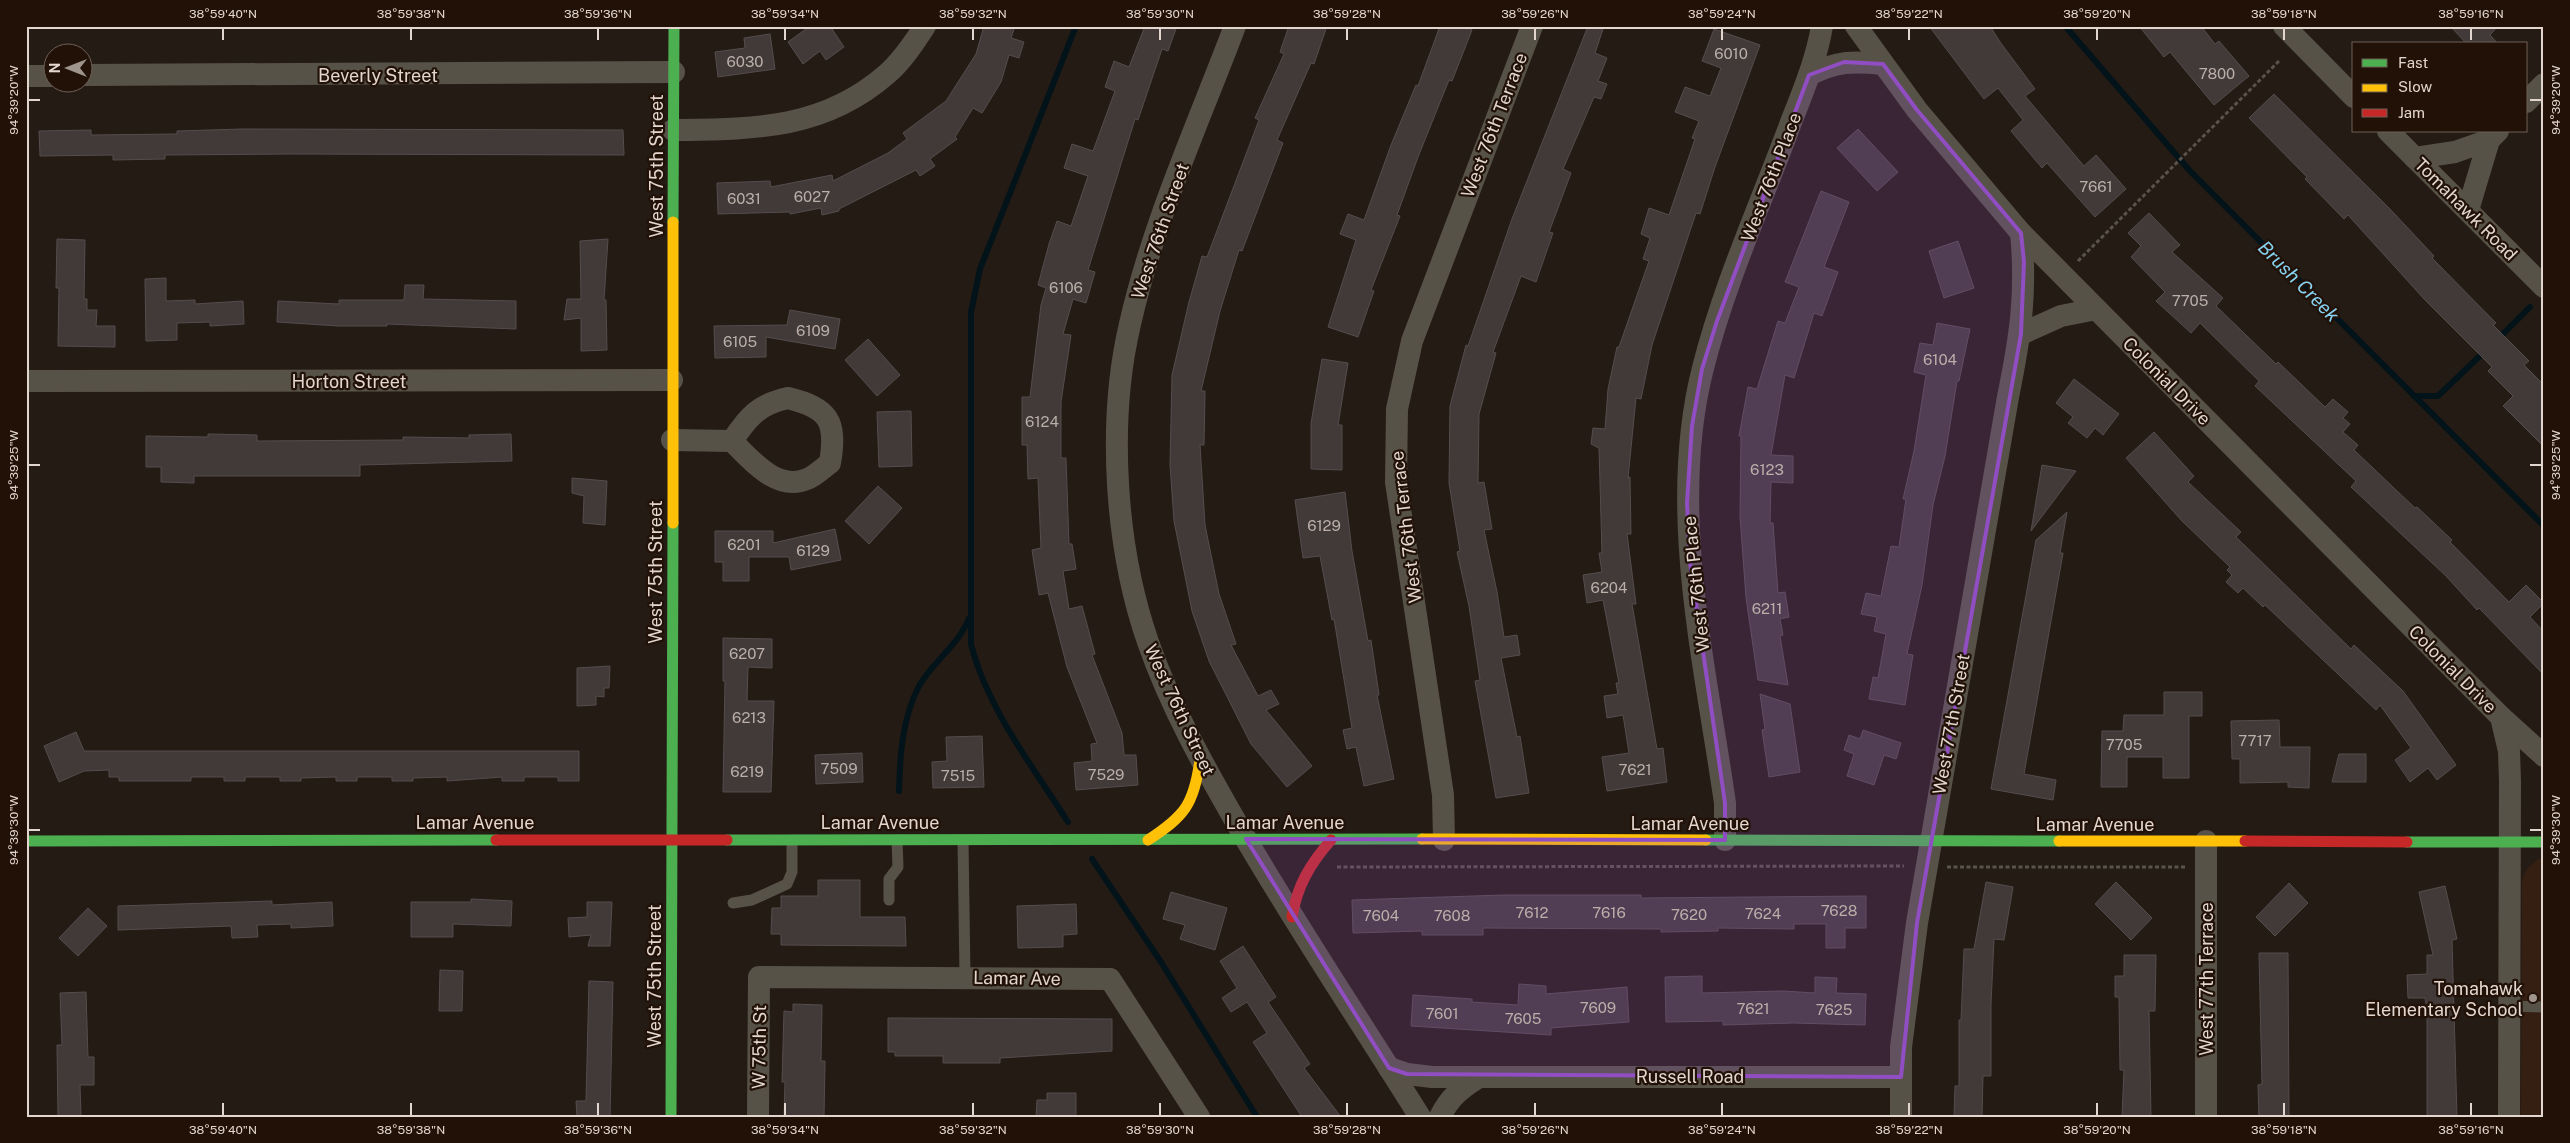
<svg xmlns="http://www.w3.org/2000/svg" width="2570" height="1143" font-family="'Public Sans',sans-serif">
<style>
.built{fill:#341f12}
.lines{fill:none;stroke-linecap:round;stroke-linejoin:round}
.stream{stroke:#03131a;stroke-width:6}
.building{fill:#423939;stroke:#554c4d}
.path{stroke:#59534c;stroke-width:3;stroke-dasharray:4 2.5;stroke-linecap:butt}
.lane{stroke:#575247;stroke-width:11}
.street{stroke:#575247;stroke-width:22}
.fast{stroke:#4caf50;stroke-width:11}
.slow{stroke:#ffc107;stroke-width:11}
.jam{stroke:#c62828;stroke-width:11}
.marked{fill:#904ec2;fill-opacity:0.2;stroke:#904ec2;stroke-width:4;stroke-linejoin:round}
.ticks{fill:none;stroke:#e2d6ce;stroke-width:2}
.poi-dot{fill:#a0958d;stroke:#211107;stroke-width:2}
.labels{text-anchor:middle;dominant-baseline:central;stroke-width:4.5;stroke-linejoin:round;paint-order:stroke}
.number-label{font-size:15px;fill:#baafa9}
.street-label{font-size:18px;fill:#e2d6ce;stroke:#211107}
.poi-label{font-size:18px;fill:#e2d6ce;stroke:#211107;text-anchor:end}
.water-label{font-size:19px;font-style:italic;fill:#86d2f0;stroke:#211107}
.neatline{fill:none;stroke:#e2d6ce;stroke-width:2}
.ticks-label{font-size:12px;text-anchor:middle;fill:#e2d6ce}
</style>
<rect width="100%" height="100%" fill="#251b15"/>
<path class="built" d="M2538 859H2544V1117H2521L2522 880 2527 869Z"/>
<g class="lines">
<g class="stream">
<path d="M2065 26 2190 171 2544 526"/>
<path d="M2497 340 2530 307"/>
<path d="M2414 396H2438L2486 350"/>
<path d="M899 791C900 755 902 719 919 686 933 661 959 645 969 618"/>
<path d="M1068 822C1033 767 987 708 971 644V312L980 269 1076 26"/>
<path d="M1092 859 1161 962 1257 1117"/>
</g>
</g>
<g class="building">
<path d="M810 26H830L844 47 826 60 820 51 803 64 788 42Z"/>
<path d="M984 26H1015L1011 38 1024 42 1019 58 1009 55 1001 82 982 113 973 108 955 137 957 139 930 159 935 166 920 176 916 170 839 209V211L822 215 821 208 790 214V212L718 214 717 183 770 181 771 187 832 175 833 181 888 153 907 139 903 133 946 101 976 54Z"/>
<path d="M1145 26H1177L1168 51 1162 49 1138 120 1135 119 1088 270 1095 272 1086 303 1073 299 1063 334 1071 335 1061 402V458H1066L1069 544H1072L1076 569 1063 571 1069 609 1082 606 1095 654 1092 655 1122 733 1124 755H1136L1138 785 1076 790 1074 763 1092 761 1091 744 1097 743 1067 667 1048 593 1039 595 1032 550 1041 548 1038 478 1028 479 1027 445H1022V397H1030L1041 305 1046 288 1038 285 1049 244 1057 221 1071 226 1088 176 1064 168 1072 144 1093 151 1115 91 1105 87 1114 61 1129 67Z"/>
<path d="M1289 26H1327L1314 64 1311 63 1277 140 1283 143 1242 251 1239 250 1220 311 1201 391H1205L1204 445H1200L1205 525 1219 594 1236 644 1231 645 1258 696 1271 690 1279 704 1266 710 1312 766 1287 787 1251 744 1209 661 1192 611 1174 521 1170 465 1172 375 1189 302 1202 256 1207 257 1259 120 1255 118 1284 54 1280 52Z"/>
<path d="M1440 26H1462L1472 30 1452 81 1449 80 1418 157 1397 215 1400 216 1371 290 1374 291 1358 337 1328 327 1356 240 1340 234 1348 214 1364 220 1391 145 1416 85 1418 86Z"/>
<path d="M1588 26H1604L1595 53 1607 58 1598 81 1607 84 1601 99 1594 97 1563 169 1571 173 1549 232 1553 233 1536 282 1521 276 1493 352 1496 353 1479 414 1478 483 1484 482 1492 529 1484 530 1497 592 1504 637 1517 635 1520 655 1501 658 1517 737 1520 736 1529 793 1496 798 1475 681 1480 680 1469 606 1457 552 1460 551 1449 483 1450 406 1466 345 1468 346 1512 219Z"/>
<path d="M1929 26H1990L2000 42 2035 89 2025 96 2084 166 2096 155 2126 189 2095 217 2047 163 2042 168 2011 131 2023 120 1998 88 1984 99Z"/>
<path d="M2139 26H2201L2215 44 2219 41 2249 76 2214 105 2170 52 2164 57Z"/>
<path d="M2450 26H2498L2490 35 2498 44H2467Z"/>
<path d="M1714 29 1760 45 1715 167 1700 214 1696 213 1652 345 1641 399 1636 398 1628 478 1630 477 1631 534H1627L1636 604H1632L1657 749 1663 748 1667 782 1607 791 1602 757 1629 753 1623 715 1607 718 1604 696 1618 694 1616 683H1619L1603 600 1587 603 1583 575 1602 572 1599 553H1602L1599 448 1591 444 1593 428 1605 429 1608 389 1617 347H1619L1649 261 1643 259 1650 238 1641 234 1649 208 1669 215 1695 139 1692 138 1699 121 1675 112 1685 87 1710 96 1721 68 1702 61Z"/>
<path d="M770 34 775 69 718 77 715 52 745 48 744 38Z"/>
<path d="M2274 94 2390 209 2434 256 2432 258 2496 323 2493 325 2529 361 2524 365 2544 385V447L2503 406 2513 396 2488 371 2492 367 2425 300 2348 215 2344 219 2305 179 2307 177 2249 118Z"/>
<path d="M242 129 623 130 624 155 291 154 165 155V159L113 160V155L40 156 39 131 91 130V135L177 134V131Z"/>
<path d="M1858 129 1898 172 1877 191 1837 148Z"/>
<path d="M1821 191 1849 202 1824 267 1838 272 1822 316 1814 313 1794 378 1785 375 1771 455 1793 456V483L1771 482 1770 523H1773L1778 593 1785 592 1789 617 1780 619 1783 635 1780 636 1788 685 1758 680 1746 598 1740 516 1741 436H1739L1748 387 1757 389 1778 321 1785 323 1799 287 1785 282Z"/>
<path d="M2149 213 2180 245 2172 252 2223 298 2216 306 2276 364 2278 362 2325 407 2333 399 2348 412 2343 418 2350 424 2343 432 2358 445 2354 450 2415 508 2417 507 2452 540 2450 542 2509 602 2526 585 2544 603 2530 617 2544 632V675L2479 608 2477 610 2446 576 2351 487 2356 481 2255 386 2259 381 2200 323 2191 333 2156 301 2165 292 2131 257 2141 246 2128 233Z"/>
<path d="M57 239 85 240 84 299H87V310H97L96 326H115V347L58 346 59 288H56Z"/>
<path d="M608 239 604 300H606L607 350 581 351V318L564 320 567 299H581L580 241Z"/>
<path d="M1958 241 1974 288 1944 298 1929 251Z"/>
<path d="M166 278V301L195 300V304L243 301 244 324 210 326V322L177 323V340L146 341 145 279Z"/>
<path d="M405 285H424L423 299 516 301V329L387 324V326H339L277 322 278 301 339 304V300H404Z"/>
<path d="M790 310 840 319 835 349 766 337V357L715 358 714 326 787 325Z"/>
<path d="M1937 323 1970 329 1959 381H1957L1945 456 1933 505 1922 585 1907 654 1913 655 1905 705 1869 699 1873 677 1878 678 1886 634 1874 631 1877 617 1861 614 1866 593 1881 596 1891 546 1899 547 1906 499H1903L1914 451 1926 375 1914 372 1920 343 1933 345Z"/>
<path d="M868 339 900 375 877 396 845 360Z"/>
<path d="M1322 359 1348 363 1338 425H1342V470L1311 469V423Z"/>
<path d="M2074 379 2119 414 2103 435 2095 428 2087 438 2068 423 2073 417 2056 403Z"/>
<path d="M911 411 912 466 879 467 877 412Z"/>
<path d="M2154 432 2194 476 2188 482 2241 532 2236 537 2351 649 2354 645 2403 691 2456 765 2437 780 2428 768 2410 782 2395 760 2411 748 2380 705 2376 710 2265 605 2263 607 2243 588 2238 593 2226 582 2232 575 2227 570 2230 567 2182 521 2126 458Z"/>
<path d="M208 434 257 435V441L403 440V437L469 438V435L511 434 512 461 360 465V476H194V483L161 482V467H146V436L208 437Z"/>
<path d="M2042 465 2076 471 2031 531Z"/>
<path d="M572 478 607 481 605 525 583 523 584 496 572 493Z"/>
<path d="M878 486 902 508 869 544 845 521Z"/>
<path d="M1345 492 1352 551 1368 641 1371 640 1379 695H1377L1394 779 1364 786 1356 747 1347 749 1343 730 1352 728 1334 619 1332 620 1320 556 1303 558 1295 500Z"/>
<path d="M2067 512 2060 553H2063L2024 774 2056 780 2053 800 1991 789 2036 540Z"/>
<path d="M835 529 841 560 791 570 789 557H749V581H723V562H715V531H773V543Z"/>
<path d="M723 638 772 639V668L748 667 747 701H774L771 792H723L725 681H723Z"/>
<path d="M610 666 609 688H604V697L596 696V705L577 706V668Z"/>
<path d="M2164 692H2202V716H2189V778H2163V757H2127V787H2101L2102 731H2123L2124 715H2164Z"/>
<path d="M1760 694 1790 704 1800 772 1769 777 1762 730 1765 729Z"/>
<path d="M2279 720 2280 747H2310L2309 788 2288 787V782L2240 783V759H2232L2231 721Z"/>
<path d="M1863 730 1901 743 1896 759 1884 755 1874 785 1847 776 1854 754 1844 750 1849 735 1860 739Z"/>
<path d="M76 732 84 751H579V781H558V777H524V781H502V777L447 781V777L413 778V781H392V777H357V781H336V777L301 778V781H280V777H245V781H224V777H191V781H119V777H109V770L84 771 59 782 44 746Z"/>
<path d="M982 736 984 787 933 788 932 762 947 761 946 737Z"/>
<path d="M862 753 863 782 816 784 815 755Z"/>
<path d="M2339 754H2366V782H2332Z"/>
<path d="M818 880H860V917H905L906 946 781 945V934H771L772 908H781V896H818Z"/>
<path d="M1986 882 2013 887 2004 940 1994 939 1991 1004V1076H1983L1982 1117H1954L1955 1086H1959V1020H1961L1964 949H1974Z"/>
<path d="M2116 882 2152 918 2131 940 2095 904Z"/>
<path d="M2289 883 2308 903 2275 936 2256 917Z"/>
<path d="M2445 886 2457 939 2452 940 2457 1117H2427V1009L2425 998H2408L2407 975 2427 974V955H2433L2419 892Z"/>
<path d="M1171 892 1227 908 1215 950 1180 939 1185 925 1163 919Z"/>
<path d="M1504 895H1641V898L1866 896V928H1845V948H1826V924H1794V929L1718 928V931L1661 932V929L1483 928V935H1422V931L1353 933 1352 900Z"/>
<path d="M471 899 512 901 511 926 453 924V937H411V902H471Z"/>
<path d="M272 901V905L332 902 333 926 291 928V924L257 925 258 937 232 938 231 926 118 930V906Z"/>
<path d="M587 902H612L610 946H588L591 935 569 937 568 918 587 917Z"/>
<path d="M1076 904 1077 934 1063 935V947L1018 948 1017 906Z"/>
<path d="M88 908 107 926 78 956 59 938Z"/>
<path d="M1243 946 1276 997 1268 1002 1310 1064 1304 1068 1341 1117H1302L1253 1042 1267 1033 1247 1002 1231 1012 1222 998 1237 988 1220 961Z"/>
<path d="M2259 953H2288L2289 1117H2259L2258 1085 2262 1084Z"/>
<path d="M2124 955H2156L2155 1011H2149L2151 1117H2122L2124 1070H2120L2119 997H2115V976H2124Z"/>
<path d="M440 970 463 971 462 1011H439Z"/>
<path d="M1702 976V993L1783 991 1815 993V977L1837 978 1836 993 1866 994 1865 1025 1793 1023 1723 1025V1021L1666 1022 1665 977Z"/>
<path d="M589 981 613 982 610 1117H577L576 1101H586Z"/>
<path d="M1519 984 1546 986V994L1627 987 1629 1022 1551 1028V1035L1411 1026 1413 995 1472 999V1002L1518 1005Z"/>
<path d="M86 992 88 1057H94V1085H80L81 1117H58L57 1045H62L60 993Z"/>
<path d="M793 1004 822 1005 821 1061H825L824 1117H784L785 1082H782L784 1011 793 1012Z"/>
<path d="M888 1018 1112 1019V1051L1000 1058V1063H943V1056H895V1052H888Z"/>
<path d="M1047 1093H1076V1117H1036L1037 1100H1047Z"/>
</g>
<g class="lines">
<g class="path">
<path d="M2078 261 2280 60"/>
<path d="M1337 867 1904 866"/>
<path d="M1947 867H2186"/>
</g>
<g class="lane">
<path d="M963 840 965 977"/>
<path d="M889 900V879L898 867 897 840"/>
<path d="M733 903 752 900 787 884 792 872V840"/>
<path d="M2509 1006 2544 1007"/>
</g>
<g class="street">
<path d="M1235 26C1198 124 1153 222 1130 324 1107 422 1115 547 1148 642 1171 708 1205 768 1240 829 1297 927 1360 1021 1420 1117"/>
<path d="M1856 26 1917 110 2021 233 2501 717 2544 756"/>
<path d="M2284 26 2354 97"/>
<path d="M82 75 674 72"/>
<path d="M1809 75C1837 61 1852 61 1883 64"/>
<path d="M26 76H52"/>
<path d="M2526 102 2544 84"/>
<path d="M673 130C753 129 823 130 887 74 902 61 914 43 925 26"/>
<path d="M2388 131 2544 287"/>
<path d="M2415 158 2455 152 2489 140"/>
<path d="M2468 210 2489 140 2498 131"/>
<path d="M2021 334 2061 316 2096 309"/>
<path d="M26 381 672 380"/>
<path d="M788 398C829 408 837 421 830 463 823 468 815 476 807 479 777 492 751 460 732 441 748 417 759 404 788 398Z"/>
<path d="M672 440 732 441"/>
<path d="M2501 717 2509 751 2510 781 2509 1117"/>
<path d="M1444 840 1443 795 1396 482 1397 409 1412 341 1532 26"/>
<path d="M1725 840V803C1705 663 1667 508 1703 368 1723 288 1758 210 1787 133 1800 98 1816 63 1822 26"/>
<path d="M1389 1068 1407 1074 1432 1077H1901"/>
<path d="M758 1117 759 977 1110 979 1199 1117"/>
<path d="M1440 1117C1449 1098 1461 1088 1479 1077"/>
<path d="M1901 1117V1047L1917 923 2008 397C2020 338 2027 294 2021 233"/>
<path d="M2206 1117V841"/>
</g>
<g class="fast">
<path d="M673 222 674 26"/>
<path d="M727 840 1422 839"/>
<path d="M1706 840 2059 841"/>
<path d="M26 841 496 840"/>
<path d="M2407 842H2544"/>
<path d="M671 1117 673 523"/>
</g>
<g class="slow">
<path d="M673 523V222"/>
<path d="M1422 839 1706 840"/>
<path d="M1148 840C1185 816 1194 804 1200 760"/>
<path d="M2059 841H2245"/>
</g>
<g class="jam">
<path d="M496 840H727"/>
<path d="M2245 841 2407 842"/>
<path d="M1292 917C1297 886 1310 864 1331 840"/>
</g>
</g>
<path class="marked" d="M1844 62 1883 64 1917 110 2021 233 2024 262 2021 334 1917 923 1901 1077 1407 1074 1389 1068 1246 839 1725 840V803L1690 562 1687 503 1692 426 1702 369 1717 321 1809 75Z"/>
<path class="ticks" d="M223 28V40M411 28V40M598 28V40M785 28V40M973 28V40M1160 28V40M1347 28V40M1535 28V40M1722 28V40M1909 28V40M2097 28V40M2284 28V40M2471 28V40M28 100H40M2530 100H2542M28 465H40M2530 465H2542M28 830H40M2530 830H2542M223 1103V1116M411 1103V1116M598 1103V1116M785 1103V1116M973 1103V1116M1160 1103V1116M1347 1103V1116M1535 1103V1116M1722 1103V1116M1909 1103V1116M2097 1103V1116M2284 1103V1116M2471 1103V1116"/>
<circle class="poi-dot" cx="2533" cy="998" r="5"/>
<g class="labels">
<g class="number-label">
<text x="1731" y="53">6010</text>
<text x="745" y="61">6030</text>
<text x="2217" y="73">7800</text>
<text x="2096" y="186">7661</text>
<text x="812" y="196">6027</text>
<text x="744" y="198">6031</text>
<text x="1066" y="287">6106</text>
<text x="2190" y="300">7705</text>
<text x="813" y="330">6109</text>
<text x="740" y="341">6105</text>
<text x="1940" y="359">6104</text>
<text x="1042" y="421">6124</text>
<text x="1767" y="469">6123</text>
<text x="1324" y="525">6129</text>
<text x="744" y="544">6201</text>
<text x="813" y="550">6129</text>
<text x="1609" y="587">6204</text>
<text x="1767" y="608">6211</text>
<text x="747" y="653">6207</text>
<text x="749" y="717">6213</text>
<text x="2255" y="740">7717</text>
<text x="2124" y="744">7705</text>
<text x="839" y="768">7509</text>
<text x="1635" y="769">7621</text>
<text x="747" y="771">6219</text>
<text x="1106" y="774">7529</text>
<text x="958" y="775">7515</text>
<text x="1839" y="910">7628</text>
<text x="1532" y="912">7612</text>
<text x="1609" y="912">7616</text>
<text x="1763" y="913">7624</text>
<text x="1689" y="914">7620</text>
<text x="1381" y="915">7604</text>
<text x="1452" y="915">7608</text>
<text x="1598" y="1007">7609</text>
<text x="1753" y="1008">7621</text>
<text x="1834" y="1009">7625</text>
<text x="1442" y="1013">7601</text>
<text x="1523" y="1018">7605</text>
</g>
<g class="street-label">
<text x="378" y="75">Beverly Street</text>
<text transform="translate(1494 125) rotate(-69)">West 76th Terrace</text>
<text transform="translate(656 166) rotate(-90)">West 75th Street</text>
<text transform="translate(1771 177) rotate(-69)">West 76th Place</text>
<text transform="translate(2466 209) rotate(45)">Tomahawk Road</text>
<text transform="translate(1160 231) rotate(-71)">West 76th Street</text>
<text x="349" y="381">Horton Street</text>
<text transform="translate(2167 381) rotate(45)">Colonial Drive</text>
<text transform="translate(1406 527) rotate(-97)">West 76th Terrace</text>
<text transform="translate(655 572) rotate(-90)">West 75th Street</text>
<text transform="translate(1696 584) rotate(-96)">West 76th Place</text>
<text transform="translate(2453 669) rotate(45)">Colonial Drive</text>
<text transform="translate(1180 710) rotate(65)">West 76th Street</text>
<text transform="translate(1951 724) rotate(-80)">West 77th Street</text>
<text x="475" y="822">Lamar Avenue</text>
<text x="880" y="822">Lamar Avenue</text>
<text x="1285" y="822">Lamar Avenue</text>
<text x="1690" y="823">Lamar Avenue</text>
<text x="2095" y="824">Lamar Avenue</text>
<text transform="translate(654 976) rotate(-90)">West 75th Street</text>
<text transform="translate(1017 978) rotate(1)">Lamar Ave</text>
<text transform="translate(2206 979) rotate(-90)">West 77th Terrace</text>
<text transform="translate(759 1047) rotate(-89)">W 75th St</text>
<text x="1690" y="1076">Russell Road</text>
</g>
<g class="poi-label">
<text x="2523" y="988">Tomahawk<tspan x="2523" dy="21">Elementary School</tspan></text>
</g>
<g class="water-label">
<text transform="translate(2299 281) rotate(45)">Brush Creek</text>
</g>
</g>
<rect width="2570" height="1143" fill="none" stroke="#211107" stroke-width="55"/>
<rect x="2352" y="42" width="175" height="90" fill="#211107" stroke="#6e6057"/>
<rect x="2362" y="59" width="25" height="8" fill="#4caf50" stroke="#6e6057"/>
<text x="2398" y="68" font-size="15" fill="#e2d6ce">Fast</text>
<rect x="2362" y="84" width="25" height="8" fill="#ffc107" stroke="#6e6057"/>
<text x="2398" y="92" font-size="15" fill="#e2d6ce">Slow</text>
<rect x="2362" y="109" width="25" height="8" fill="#c62828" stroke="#6e6057"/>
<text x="2398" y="118" font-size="15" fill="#e2d6ce">Jam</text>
<g transform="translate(68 68) rotate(270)"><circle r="24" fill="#211107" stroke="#6e6057"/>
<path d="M0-4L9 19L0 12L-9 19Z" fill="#a0958d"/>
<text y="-8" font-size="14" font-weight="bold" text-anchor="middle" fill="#e2d6ce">N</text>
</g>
<rect x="28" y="28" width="2514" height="1088" class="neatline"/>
<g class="ticks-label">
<text x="223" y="18">38°59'40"N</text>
<text x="411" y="18">38°59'38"N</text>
<text x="598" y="18">38°59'36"N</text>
<text x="785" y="18">38°59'34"N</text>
<text x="973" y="18">38°59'32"N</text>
<text x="1160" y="18">38°59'30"N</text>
<text x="1347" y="18">38°59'28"N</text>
<text x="1535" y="18">38°59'26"N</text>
<text x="1722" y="18">38°59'24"N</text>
<text x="1909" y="18">38°59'22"N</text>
<text x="2097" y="18">38°59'20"N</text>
<text x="2284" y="18">38°59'18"N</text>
<text x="2471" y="18">38°59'16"N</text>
<text transform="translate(2556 100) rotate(-90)" y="4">94°39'20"W</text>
<text transform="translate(14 100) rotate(-90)" y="4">94°39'20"W</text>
<text transform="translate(2556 465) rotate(-90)" y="4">94°39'25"W</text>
<text transform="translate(14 465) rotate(-90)" y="4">94°39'25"W</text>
<text transform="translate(2556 830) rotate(-90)" y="4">94°39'30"W</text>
<text transform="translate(14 830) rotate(-90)" y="4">94°39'30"W</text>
<text x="223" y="1134">38°59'40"N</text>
<text x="411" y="1134">38°59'38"N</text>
<text x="598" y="1134">38°59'36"N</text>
<text x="785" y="1134">38°59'34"N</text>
<text x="973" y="1134">38°59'32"N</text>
<text x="1160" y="1134">38°59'30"N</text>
<text x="1347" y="1134">38°59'28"N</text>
<text x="1535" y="1134">38°59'26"N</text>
<text x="1722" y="1134">38°59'24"N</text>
<text x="1909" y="1134">38°59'22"N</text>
<text x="2097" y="1134">38°59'20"N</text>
<text x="2284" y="1134">38°59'18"N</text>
<text x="2471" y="1134">38°59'16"N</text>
</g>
</svg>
